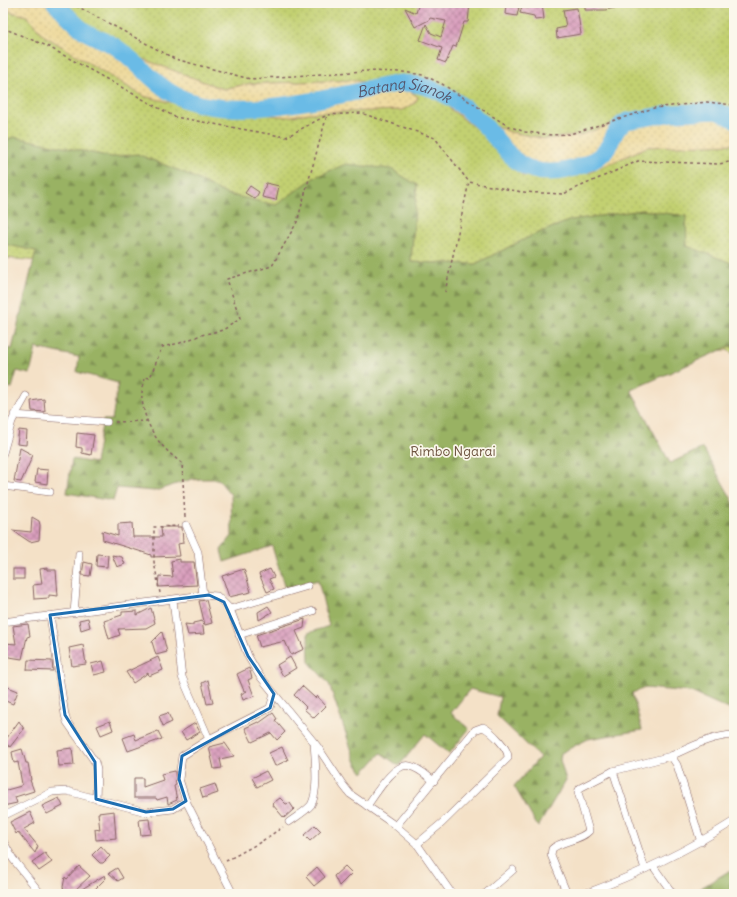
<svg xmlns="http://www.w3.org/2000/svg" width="737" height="897" font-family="Delius,sans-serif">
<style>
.grass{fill:url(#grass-dots);stroke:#86784e}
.forest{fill:url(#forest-firs);stroke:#726847}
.sand{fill:url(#sand-dots);stroke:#9c7c64}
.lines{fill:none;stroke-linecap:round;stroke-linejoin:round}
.river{stroke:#6bbbe6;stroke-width:17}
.building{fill:url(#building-cross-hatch)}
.street-casing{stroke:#866362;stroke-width:8}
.path{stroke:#866362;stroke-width:1.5;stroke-dasharray:3 3;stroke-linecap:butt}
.street{stroke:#fff;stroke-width:7}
.marked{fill:none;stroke:#1f6fb2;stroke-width:3;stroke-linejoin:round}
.labels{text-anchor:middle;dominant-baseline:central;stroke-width:3.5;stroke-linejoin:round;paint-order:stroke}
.park-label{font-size:14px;fill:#6e5440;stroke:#fbf7ec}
.water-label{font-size:15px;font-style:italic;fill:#56566c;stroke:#fbf7ec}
</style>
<defs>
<pattern id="grass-dots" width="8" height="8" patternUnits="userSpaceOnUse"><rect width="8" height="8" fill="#c2d071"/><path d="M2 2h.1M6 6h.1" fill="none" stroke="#a8b262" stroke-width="1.8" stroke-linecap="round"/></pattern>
<pattern id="forest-firs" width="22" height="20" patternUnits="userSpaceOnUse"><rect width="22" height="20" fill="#99b263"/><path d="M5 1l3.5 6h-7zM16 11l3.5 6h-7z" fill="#7f9052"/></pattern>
<pattern id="sand-dots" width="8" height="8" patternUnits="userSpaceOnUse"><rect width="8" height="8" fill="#eeda9e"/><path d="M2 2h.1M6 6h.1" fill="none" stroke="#cebb88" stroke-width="1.8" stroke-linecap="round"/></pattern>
<pattern id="building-cross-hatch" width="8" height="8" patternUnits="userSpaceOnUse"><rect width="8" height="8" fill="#d99fbd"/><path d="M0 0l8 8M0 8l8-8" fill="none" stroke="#b2819a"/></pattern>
</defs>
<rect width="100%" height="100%" fill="#fbf7ec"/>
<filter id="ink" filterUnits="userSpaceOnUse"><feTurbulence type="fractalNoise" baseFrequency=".025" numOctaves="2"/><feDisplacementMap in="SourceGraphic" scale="8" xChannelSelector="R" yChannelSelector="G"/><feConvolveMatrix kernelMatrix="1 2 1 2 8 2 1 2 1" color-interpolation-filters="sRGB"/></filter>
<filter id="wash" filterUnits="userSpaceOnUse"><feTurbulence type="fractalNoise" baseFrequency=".012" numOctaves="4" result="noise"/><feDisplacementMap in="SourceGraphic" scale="16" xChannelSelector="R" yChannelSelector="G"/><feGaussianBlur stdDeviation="0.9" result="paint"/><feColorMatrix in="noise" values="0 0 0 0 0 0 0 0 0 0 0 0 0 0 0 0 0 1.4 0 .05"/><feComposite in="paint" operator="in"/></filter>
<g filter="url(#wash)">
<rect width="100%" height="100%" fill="#f4e1c7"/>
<path class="grass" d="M3 3H734V354L727 350 706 351 195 480 174 463 143 370 39 261 3 258Z"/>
<g class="forest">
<path d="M14 137 112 157 137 154 185 173 226 194 276 205 315 177 346 164 391 169 417 185 411 262 475 264 531 236 571 220 642 210 686 216 687 246 734 264V348L730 346 631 390 670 463 703 448 734 503V721L733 711 691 692 645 688 632 693 642 730 588 739 561 753 560 760 566 780 538 827 514 786 540 757 497 716 500 697 470 689 451 713 469 729 449 754 425 734 399 766 381 753 363 773 356 763 329 684 309 662 308 633 329 626 318 580 285 589 272 546 224 562 221 550 232 536 231 495 218 479H192L155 491 117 488 113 501 67 493 72 459 95 463 103 420H112L118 383 77 372 79 357 36 348 30 374 17 371 12 388 3 386V356L5 348 12 349 36 251 3 244V141Z"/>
<path d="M729 871H734V894H696L694 892Z"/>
</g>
<g class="sand">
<path d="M3 3H62L83 22 140 58 223 89 247 84 352 80 410 91 418 97 415 103 402 110 309 113 287 117 169 102 143 96 43 35 27 16 3 10Z"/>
<path d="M449 104 510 132 546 139 580 135 621 121 658 111 707 106 734 110V144L647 147 591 172 523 176 491 140 457 114 450 109Z"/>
</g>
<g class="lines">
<path class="river" id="s1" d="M55 3C65 12 75 25 86 32 96 38 107 41 116 47 135 60 150 79 170 92 229 129 338 93 402 83 431 83 459 101 480 121 504 143 512 173 551 172 562 172 573 169 584 165 593 161 603 156 608 147 614 137 616 126 627 121L673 113 717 111 734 119"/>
</g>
<g id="blocks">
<g class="building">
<path d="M419 3 438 6 435 3H470L468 22H464L456 47 453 46 446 63 438 60 442 48 420 40 426 24 431 33 441 37 446 21 430 18 429 20 415 27 405 8 416 13Z"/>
<path d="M528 3H542L544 19 535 20 534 16 520 13 522 6 528 8Z"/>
<path d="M585 3H624V6L605 10H585Z"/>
<path d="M506 5 519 7 517 16 505 14Z"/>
<path d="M577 8 581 34 557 38 556 29 566 27 563 10Z"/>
<path d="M266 183 279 186 276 200 262 197Z"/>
<path d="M250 186 259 192 255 199 245 193Z"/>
<path d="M44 399 45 412 32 411 31 401Z"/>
<path d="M19 430 27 431 26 445 17 444Z"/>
<path d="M77 433 94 435 91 455 82 453V448L76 447Z"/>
<path d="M20 448 33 455 21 482 14 481Z"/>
<path d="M37 469 48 470 47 484 35 482Z"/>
<path d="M32 517 39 521 40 525 39 540 30 542 12 530 31 532Z"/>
<path d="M132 523 133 537H162L161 527H182L183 543 178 544 180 556 151 557V555L139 551 103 540 102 531 118 536V524Z"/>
<path d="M97 554 108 555 107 567 96 566Z"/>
<path d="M112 555 122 557 125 564 117 567Z"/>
<path d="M180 559V562H194L197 585 158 587 159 576 173 577 171 561Z"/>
<path d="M84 562 92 564 90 576 82 575Z"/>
<path d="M47 568V570H56L58 596 49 595V598L34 599 33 585 42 584 40 569Z"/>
<rect x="13" y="569" width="11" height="10"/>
<path d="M244 569 251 592 229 597 222 576Z"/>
<path d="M270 569 274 577 269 579 274 589 267 592 259 574Z"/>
<path d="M206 600 212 623 205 625 199 601Z"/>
<path d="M268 606 272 612 259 620 258 612Z"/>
<path d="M151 608 155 623 146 628 118 629 120 635 109 639 104 621 122 615V612L137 611V615Z"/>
<path d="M88 618 90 627 81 630 79 620Z"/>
<path d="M305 619 304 628 296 631 304 649 291 655 285 641 260 647 256 635Z"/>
<path d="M202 621 204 634 188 635 185 624 193 625V623Z"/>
<path d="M28 624 30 636 27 637 22 659 3 656 5 643 16 644 13 626Z"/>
<path d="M162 632 167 652 156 655 152 642Z"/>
<path d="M83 645 86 664 72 666 69 648Z"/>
<path d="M158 657 163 670 149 676 148 673 133 683 126 672Z"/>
<path d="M290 657 296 668 283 676 277 665Z"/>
<path d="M28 660 52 661 53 671 27 670Z"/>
<path d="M103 661 106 672 94 675 91 664Z"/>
<path d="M249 668 252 678 248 680 254 696 243 700 241 694 247 691H244L237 674Z"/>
<path d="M208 680 213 703 207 704 202 683Z"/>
<path d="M3 685 18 691 13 704 3 700Z"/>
<path d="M302 686 315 698 317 696 326 706 314 718 304 709 306 707 294 695Z"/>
<path d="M168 713 172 722 163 726 159 716Z"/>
<path d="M273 713 277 719 275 720 285 732 277 740 271 733 252 742 245 728 258 722 259 723Z"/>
<path d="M19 721 24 729 10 747 4 742Z"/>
<path d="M110 721 113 730 101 735 97 726Z"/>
<path d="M195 723 200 732 186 740 181 732Z"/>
<path d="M158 731 162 739 128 751 123 738 134 734 136 740Z"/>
<path d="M225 743 234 756 220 759 222 768 214 769 209 747Z"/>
<path d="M282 747 288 760 275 766 269 753Z"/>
<path d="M72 748 74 765 59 766 57 750Z"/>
<path d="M22 749 26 763H28L31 780H30L34 791 15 797 17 803 3 806V791L21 786 22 784 18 762 14 763 12 752Z"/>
<path d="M175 771 176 785 174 786 177 800 168 804 167 797 157 800 156 798H134V778H143V787L163 780 161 774Z"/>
<path d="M266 771 271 780 257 787 252 778Z"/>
<path d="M215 784 218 793 203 798 200 789Z"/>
<path d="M59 798 63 806 47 814 42 806Z"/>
<path d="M280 798 286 804 290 803 294 809 284 818 272 804Z"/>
<path d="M114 811 116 838 96 840 95 829 100 830 98 813Z"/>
<path d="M30 812 35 823 24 829 38 846 35 853 18 832 16 834 10 822Z"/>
<path d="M149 819 151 834 141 835 139 820Z"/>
<path d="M315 825 321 831 310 841 304 835Z"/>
<path d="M101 846 110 856 103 863H100L92 855Z"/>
<path d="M45 853 52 862 39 871 32 862Z"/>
<path d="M79 866 90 876 75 890 77 892 105 875 106 878 90 894H65L63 887 65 877 67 879Z"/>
<path d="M345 866 352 873 339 886 334 876Z"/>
<path d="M317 867 325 877 314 886 306 877Z"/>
<path d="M117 868 123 878 118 881 109 873Z"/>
</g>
</g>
</g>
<g filter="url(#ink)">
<use href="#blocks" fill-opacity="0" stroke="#866362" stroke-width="1"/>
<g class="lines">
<defs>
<g id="street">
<path d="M14 415 107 422"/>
<path d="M3 453 12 421 26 396"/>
<path d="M3 486 50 492"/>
<path d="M186 525 198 552 203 595"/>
<path d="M173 600 182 677 209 739"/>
<path d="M230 609 308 586"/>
<path d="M74 613 79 554"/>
<path d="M50 615 65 715 67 722 95 762 97 770 96 799"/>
<path d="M3 622 203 595 217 596 230 609 248 656 259 675 317 746 343 785 350 794 396 826 417 844 452 894"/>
<path d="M239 635 313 611"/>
<path d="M671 756C691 747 711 736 734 735"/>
<path d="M613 771 645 869"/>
<path d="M186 801 233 894"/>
<path d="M367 806C375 795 395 761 410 766 419 768 427 776 434 781"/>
<path d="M3 816 52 792 67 791 146 812 173 809 186 801 179 779 182 756 209 739 270 708 274 694"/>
<path d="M289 822C296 817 306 811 311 805 319 792 315 758 314 743"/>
<path d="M396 826 475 730 483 727C491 731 509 748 508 758L442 823 417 844"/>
<path d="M3 841 13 859 41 894"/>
<path d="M653 866 673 894"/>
<path d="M485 894 513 870"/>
<path d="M567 894 551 855 552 849C562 840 580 841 589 831L578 792 580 788 613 771 671 756 677 765 701 842"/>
<path d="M584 894C636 875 687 851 734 821"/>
</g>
</defs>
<use href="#street" class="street-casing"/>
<g class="path">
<path d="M71 3 175 59 250 79 366 71 403 72 423 75 442 84 508 126 525 132 552 135 570 134 654 108 707 102 734 105"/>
<path d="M3 28 47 46 175 117 286 137 327 115 361 113 435 138 469 182 522 192 563 194 638 161 719 164 734 161"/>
<path d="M445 292 469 182"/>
<path d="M115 422 147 421"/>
<path d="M185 517 182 463C159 447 145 426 142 399 141 392 144 384 145 377L150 378 162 347 180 343 201 335 223 330 240 319 227 279 272 266 297 222 327 115"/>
<path d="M160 593 154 562V527L179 526"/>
<path d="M226 861 259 843 283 827"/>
</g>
<use href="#street" class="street"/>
</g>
</g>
<path class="marked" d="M209 595 224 602 248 656 274 694 270 708 182 756 179 779 186 801 173 809 146 812 96 799 95 762 65 715 50 615Z"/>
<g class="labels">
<g class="park-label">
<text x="453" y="451">Rimbo Ngarai</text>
</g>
<g class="water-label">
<text stroke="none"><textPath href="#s1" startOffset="386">Batang Sianok</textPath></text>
</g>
</g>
<rect width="737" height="897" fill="none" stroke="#fbf7ec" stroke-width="16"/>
</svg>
